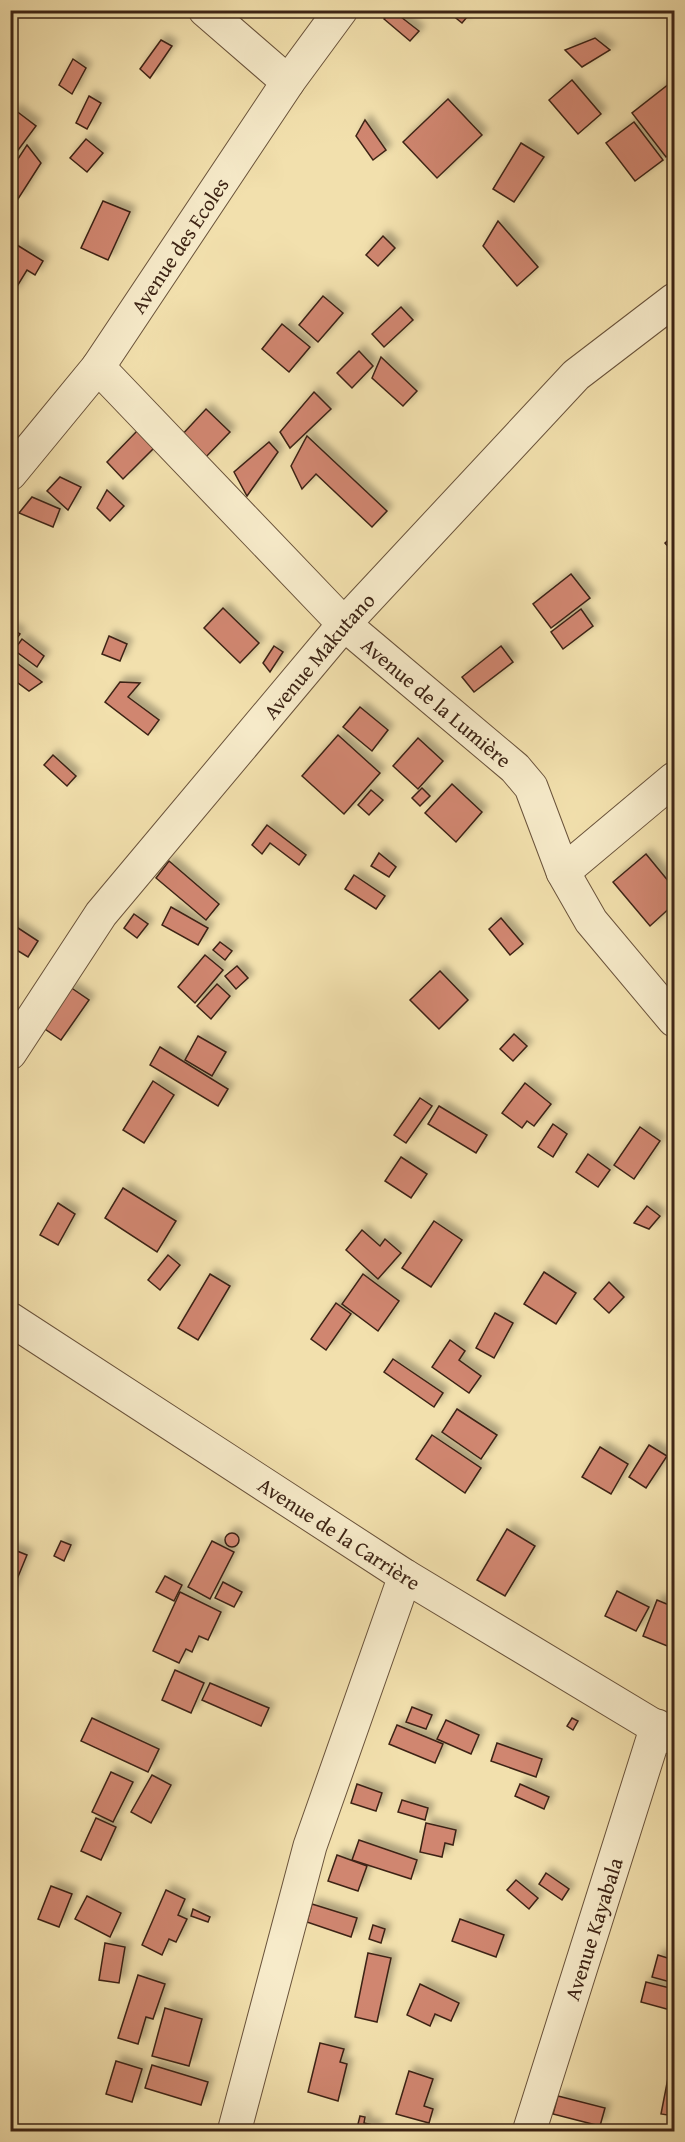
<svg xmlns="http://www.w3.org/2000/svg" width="685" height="2142" font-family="'Gentium Book Plus',serif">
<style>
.building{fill:#d08670;stroke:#3d2415;stroke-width:1.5;filter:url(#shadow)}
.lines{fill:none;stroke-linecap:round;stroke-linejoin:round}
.minor-casing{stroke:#6a533b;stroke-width:35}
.minor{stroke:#f7ebca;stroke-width:33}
.labels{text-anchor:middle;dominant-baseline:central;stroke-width:5;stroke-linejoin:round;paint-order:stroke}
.street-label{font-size:21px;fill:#3d2415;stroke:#f7ebca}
</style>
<defs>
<filter id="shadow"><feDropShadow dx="5.5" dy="-5.5" stdDeviation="3" flood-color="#0004"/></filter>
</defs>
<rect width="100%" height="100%" fill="#f2e0ad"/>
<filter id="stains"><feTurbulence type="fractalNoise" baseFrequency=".00333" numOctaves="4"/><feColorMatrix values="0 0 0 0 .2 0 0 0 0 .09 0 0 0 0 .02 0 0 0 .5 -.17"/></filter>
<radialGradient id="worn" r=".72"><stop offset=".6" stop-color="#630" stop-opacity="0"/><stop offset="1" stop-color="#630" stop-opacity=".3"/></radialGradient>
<g class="building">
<path d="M392 10 419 31 410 41 384 19Z"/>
<path d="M446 10H473L462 23Z"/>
<path d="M595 38 610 50 582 67 565 50Z"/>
<path d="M161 40 172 46 150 78 140 69Z"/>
<path d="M73 59 86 68 72 94 59 85Z"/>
<path d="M572 80 601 114 578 134 549 100Z"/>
<path d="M674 80V151L666 157 632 113Z"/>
<path d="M89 96 101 103 87 129 76 123Z"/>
<path d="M448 99 482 135 437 178 403 142Z"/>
<path d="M15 110 36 126 10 161V116Z"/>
<path d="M365 120 386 150 373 160 356 136Z"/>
<path d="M634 122 663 160 635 181 606 143Z"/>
<path d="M86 139 103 153 87 172 70 158Z"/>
<path d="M521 143 544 157 514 202 493 189Z"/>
<path d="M27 145 41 163 18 199 10 194V171Z"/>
<path d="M103 201 130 212 108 260 81 248Z"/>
<path d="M498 221 538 267 517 286 483 246Z"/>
<path d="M383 236 395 248 378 266 366 255Z"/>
<path d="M17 245 43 261 35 275 27 270 13 293 10 291V256Z"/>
<path d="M323 296 343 313 318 342 299 325Z"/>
<path d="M401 307 413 320 384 347 372 334Z"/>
<path d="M282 324 310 347 289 372 262 349Z"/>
<path d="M359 351 373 366 352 388 337 373Z"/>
<path d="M381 357 417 391 403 406 372 378Z"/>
<path d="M314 392 331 409 290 448 280 432Z"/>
<path d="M206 409 230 432 203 460 180 437Z"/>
<path d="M137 431 154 448 123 479 107 462Z"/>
<path d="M307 436 387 511 372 527 316 474 302 489 291 466Z"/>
<path d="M269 442 278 452 247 496 234 472Z"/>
<path d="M60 477 81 487 68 510 47 491Z"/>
<path d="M107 490 124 506 110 521 97 508Z"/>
<path d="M32 497 60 509 53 527 19 513Z"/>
<path d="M674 535V553L665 543Z"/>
<path d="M571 574 590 598 551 628 533 604Z"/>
<path d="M223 608 259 643 240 663 204 628Z"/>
<path d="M581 609 593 626 563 649 551 632Z"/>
<path d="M10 627 20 634 11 646H10Z"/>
<path d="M109 636 127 644 120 661 102 654Z"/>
<path d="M22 639 44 656 37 667 14 650Z"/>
<path d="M274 646 283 652 270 672 263 663Z"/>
<path d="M501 646 513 662 474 692 462 677Z"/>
<path d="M10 658 42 682 29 691 10 677Z"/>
<path d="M120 682 140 683 128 697 159 720 148 735 105 702Z"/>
<path d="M360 707 388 730 372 751 343 727Z"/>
<path d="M338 735 380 773 344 814 302 776Z"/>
<path d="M418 738 443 761 418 789 393 766Z"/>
<path d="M53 755 76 776 67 786 44 765Z"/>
<path d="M452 784 482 812 456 842 425 813Z"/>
<path d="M422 788 430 796 420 806 412 798Z"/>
<path d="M371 790 383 800 369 815 358 805Z"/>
<path d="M267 825 306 855 299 865 270 843 262 854 252 845Z"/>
<path d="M379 853 396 867 389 877 371 866Z"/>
<path d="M646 854 674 888V904L650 926 613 882Z"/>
<path d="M169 861 219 904 206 920 156 878Z"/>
<path d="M354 875 385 896 376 909 345 889Z"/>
<path d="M171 907 208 928 198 945 162 925Z"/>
<path d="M134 914 148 924 137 938 124 928Z"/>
<path d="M501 918 523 944 510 955 489 929Z"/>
<path d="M12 924 38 941 28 957 10 946Z"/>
<path d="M220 942 232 951 225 960 213 950Z"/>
<path d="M205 955 223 970 195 1003 178 987Z"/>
<path d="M237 966 248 978 236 989 225 976Z"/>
<path d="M440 971 468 1000 439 1029 410 1000Z"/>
<path d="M217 984 230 996 211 1019 197 1006Z"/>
<path d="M70 987 89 1000 61 1040 42 1027Z"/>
<path d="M514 1034 527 1046 513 1061 500 1049Z"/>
<path d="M198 1036 226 1052 212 1076 185 1060Z"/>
<path d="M160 1047 228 1089 218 1106 150 1065Z"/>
<path d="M153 1081 174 1095 144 1143 123 1130Z"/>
<path d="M525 1083 551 1104 534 1126 527 1121 522 1128 502 1113Z"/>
<path d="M420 1098 432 1106 406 1143 394 1135Z"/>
<path d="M439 1106 487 1135 476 1153 428 1124Z"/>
<path d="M553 1124 567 1134 553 1157 538 1147Z"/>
<path d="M640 1127 660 1141 634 1179 614 1165Z"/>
<path d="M588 1154 610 1170 598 1187 576 1172Z"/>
<path d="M401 1157 427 1174 411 1198 385 1181Z"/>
<path d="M123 1188 176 1221 157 1252 105 1218Z"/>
<path d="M58 1203 75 1214 58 1245 40 1235Z"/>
<path d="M647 1206 660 1216 649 1229 634 1223Z"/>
<path d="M434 1221 462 1240 431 1287 402 1268Z"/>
<path d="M362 1230 380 1246 385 1239 401 1253 378 1279 346 1250Z"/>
<path d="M168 1255 180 1265 160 1290 148 1280Z"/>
<path d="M544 1272 576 1293 556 1324 524 1304Z"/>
<path d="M210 1274 230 1286 198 1340 178 1328Z"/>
<path d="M363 1274 399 1301 378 1331 342 1304Z"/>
<path d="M609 1282 624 1297 609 1313 594 1299Z"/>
<path d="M336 1303 351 1314 326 1350 311 1339Z"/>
<path d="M495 1313 513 1323 494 1358 476 1348Z"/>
<path d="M450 1340 465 1351 459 1360 481 1376 469 1393 432 1367Z"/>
<path d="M393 1359 443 1393 434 1407 384 1372Z"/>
<path d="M457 1409 497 1435 481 1459 442 1432Z"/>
<path d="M432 1435 481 1468 465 1493 416 1459Z"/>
<path d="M649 1445 667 1456 646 1488 629 1477Z"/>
<path d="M600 1447 628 1464 611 1494 582 1477Z"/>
<path d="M507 1529 535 1546 505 1596 477 1580Z"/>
<circle cx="232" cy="1540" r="7"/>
<path d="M61 1541 71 1545 64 1561 54 1556Z"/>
<path d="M212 1541 234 1552 210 1599 188 1587Z"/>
<path d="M12 1549 27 1555 10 1596V1551Z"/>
<path d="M165 1576 182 1585 174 1601 156 1592Z"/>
<path d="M223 1582 242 1592 234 1607 215 1598Z"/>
<path d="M617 1591 649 1607 636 1631 605 1616Z"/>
<path d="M180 1592 221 1612 208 1640 199 1636 192 1652 186 1649 179 1663 153 1651Z"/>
<path d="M657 1600 674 1607 672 1648 643 1636Z"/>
<path d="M175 1670 204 1683 191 1713 162 1700Z"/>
<path d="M210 1683 269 1708 261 1726 202 1700Z"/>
<path d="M412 1707 432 1715 426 1729 406 1722Z"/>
<path d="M92 1718 159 1749 148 1772 81 1741Z"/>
<path d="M572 1718 578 1721 573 1730 567 1726Z"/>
<path d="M446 1720 479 1735 471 1754 437 1739Z"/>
<path d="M397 1725 443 1744 435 1763 389 1744Z"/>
<path d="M497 1743 542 1759 536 1777 491 1761Z"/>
<path d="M111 1772 133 1782 113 1822 92 1812Z"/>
<path d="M152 1775 171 1785 151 1823 131 1812Z"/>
<path d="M357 1784 382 1793 376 1811 351 1803Z"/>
<path d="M520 1784 549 1797 544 1809 515 1796Z"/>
<path d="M402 1800 428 1808 425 1820 398 1812Z"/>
<path d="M96 1818 116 1827 101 1860 81 1851Z"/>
<path d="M426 1823 456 1830 453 1845 445 1843 442 1857 420 1852Z"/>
<path d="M359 1840 417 1860 411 1879 352 1860Z"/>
<path d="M337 1855 367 1866 358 1891 328 1881Z"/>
<path d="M546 1873 569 1889 562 1900 539 1884Z"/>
<path d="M516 1880 538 1898 529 1909 507 1890Z"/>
<path d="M51 1886 72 1894 59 1927 38 1919Z"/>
<path d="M166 1890 185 1899 178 1915 187 1919 176 1942 169 1939 162 1955 142 1945Z"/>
<path d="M87 1896 121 1913 110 1937 75 1919Z"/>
<path d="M312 1904 357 1918 351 1937 307 1922Z"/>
<path d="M193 1909 210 1917 208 1922 191 1916Z"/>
<path d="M460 1919 504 1935 496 1957 452 1941Z"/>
<path d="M373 1925 385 1929 381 1943 369 1939Z"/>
<path d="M105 1943 125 1947 119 1983 99 1980Z"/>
<path d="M368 1953 391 1958 377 2022 355 2017Z"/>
<path d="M658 1955 674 1960V1983L652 1977Z"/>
<path d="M138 1975 165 1984 153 2019 146 2017 138 2044 118 2038Z"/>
<path d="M646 1982 674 1989V2011L641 2002Z"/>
<path d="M420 1984 459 2003 451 2021 435 2014 430 2026 407 2015Z"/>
<path d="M165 2008 202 2019 189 2066 152 2056Z"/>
<path d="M320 2043 344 2049 340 2062 347 2064 338 2101 308 2092Z"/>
<path d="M116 2061 142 2069 132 2102 106 2094Z"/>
<path d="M152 2065 208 2082 201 2105 145 2088Z"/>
<path d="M409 2071 433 2079 424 2106 433 2109 429 2123 396 2114Z"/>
<path d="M668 2078 674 2080V2116L661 2114Z"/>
<path d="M558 2096 605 2108 600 2126 553 2114Z"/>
<path d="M360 2116 365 2117 364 2123 377 2126 375 2132H356Z"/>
</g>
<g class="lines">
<defs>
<g id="minor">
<path d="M205 10 288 82"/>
<path id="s1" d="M98 367 344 624 515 768 531 787 563 872 591 921 674 1020"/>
<path id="s2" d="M10 474 98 367 288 82 341 10"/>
<path d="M563 872 674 779"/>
<path id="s3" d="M10 1053 101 914 344 624 576 375 674 300"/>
<path id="s4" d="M10 1319 405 1576 674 1738"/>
<path d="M234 2132 310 1846 405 1576"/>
<path id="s5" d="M529 2132 657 1726"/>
</g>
</defs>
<use href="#minor" class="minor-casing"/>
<use href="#minor" class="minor"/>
</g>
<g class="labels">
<g class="street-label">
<text stroke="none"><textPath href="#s2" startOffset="285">Avenue des Ecoles</textPath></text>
<text stroke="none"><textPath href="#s3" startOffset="504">Avenue Makutano</textPath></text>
<text stroke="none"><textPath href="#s1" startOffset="477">Avenue de la Lumière</textPath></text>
<text stroke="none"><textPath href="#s4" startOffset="393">Avenue de la Carrière</textPath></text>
<text stroke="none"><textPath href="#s5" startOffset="213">Avenue Kayabala</textPath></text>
</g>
</g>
<rect width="685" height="2142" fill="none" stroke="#f2e0ad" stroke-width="36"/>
<rect x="12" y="12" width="661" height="2118" fill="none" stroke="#3d2415" stroke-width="3"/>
<rect x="18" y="18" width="649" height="2106" fill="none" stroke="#3d2415" stroke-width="1.5"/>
<rect width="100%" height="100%" filter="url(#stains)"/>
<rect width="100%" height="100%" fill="url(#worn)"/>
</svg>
